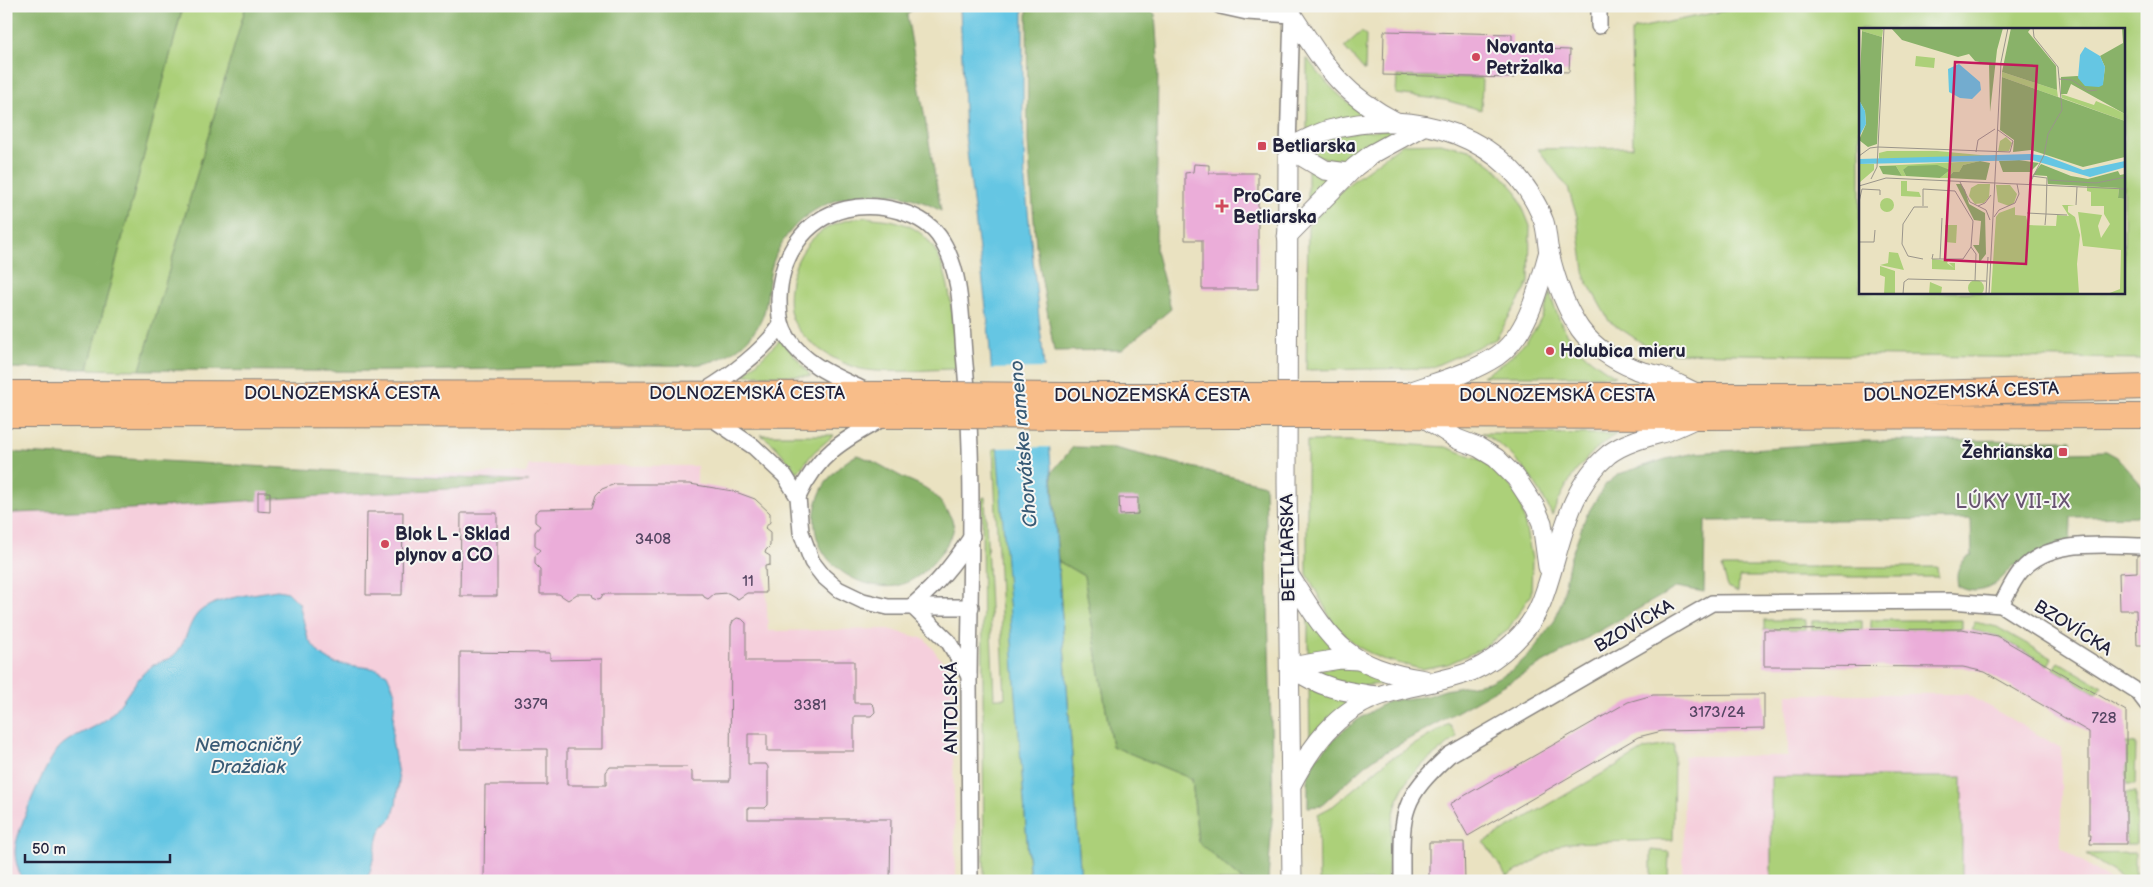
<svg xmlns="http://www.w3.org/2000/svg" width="2153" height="887" font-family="'Balsamiq Sans',sans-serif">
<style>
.built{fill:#f5cfdc}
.green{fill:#acd079;stroke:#67795a;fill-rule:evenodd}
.forest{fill:#89b269;stroke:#566a52}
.water{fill:#65c6e3;stroke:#44748f}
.pier{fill:#eae2c1}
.building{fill:#ebadd9}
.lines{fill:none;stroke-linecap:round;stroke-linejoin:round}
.minor-casing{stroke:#86827e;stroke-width:18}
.tertiary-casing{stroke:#86827e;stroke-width:21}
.primary-casing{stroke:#86827e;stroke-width:26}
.minor{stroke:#fff;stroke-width:15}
.tertiary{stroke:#fff;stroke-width:19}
.primary{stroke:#f8bd89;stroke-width:24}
.primary-bridge-casing{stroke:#86827e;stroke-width:26;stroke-linecap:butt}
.primary-bridge{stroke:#f8bd89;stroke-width:24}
.poi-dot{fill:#d1495b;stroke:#f6f6f2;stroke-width:2}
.labels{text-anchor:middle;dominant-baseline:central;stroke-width:4;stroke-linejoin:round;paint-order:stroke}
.number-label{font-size:15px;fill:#544562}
.poi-label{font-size:18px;font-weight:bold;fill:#22223b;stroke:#f6f6f2;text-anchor:start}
.street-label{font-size:18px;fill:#22223b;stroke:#f6f6f2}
.water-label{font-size:19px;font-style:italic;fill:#395b76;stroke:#f6f6f2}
.quarter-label{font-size:20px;letter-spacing:1px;fill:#685372;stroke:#f6f6f2}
.inset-road{fill:none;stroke:#9a958b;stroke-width:1}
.view{fill:#c2185b;fill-opacity:0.15;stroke:#c2185b;stroke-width:2.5}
.inset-edge{fill:none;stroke:#22223b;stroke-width:2.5}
</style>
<rect width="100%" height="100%" fill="#f6f6f2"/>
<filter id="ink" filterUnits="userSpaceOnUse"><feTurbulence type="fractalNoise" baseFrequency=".02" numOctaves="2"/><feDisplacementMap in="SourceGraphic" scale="10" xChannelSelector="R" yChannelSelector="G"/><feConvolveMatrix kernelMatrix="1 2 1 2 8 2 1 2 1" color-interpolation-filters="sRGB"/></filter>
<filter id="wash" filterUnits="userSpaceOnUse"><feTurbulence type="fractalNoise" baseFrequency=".0096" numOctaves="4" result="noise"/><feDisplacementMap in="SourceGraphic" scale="20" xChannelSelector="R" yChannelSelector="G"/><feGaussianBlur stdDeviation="1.12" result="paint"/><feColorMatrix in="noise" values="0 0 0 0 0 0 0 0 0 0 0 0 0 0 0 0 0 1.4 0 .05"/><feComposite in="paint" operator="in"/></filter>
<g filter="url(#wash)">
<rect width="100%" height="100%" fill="#eae2c1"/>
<g class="built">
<path d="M529 465 697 466V484L733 491 755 499 770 513V522L765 528 770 532V546L766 549 765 552 770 556V565L765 567 768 631 888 629 925 639 951 672 956 881H6V476L526 473Z"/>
<path d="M1787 694H1967L2061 748V847L2111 881H1683L1684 756H1788Z"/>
</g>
<g class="green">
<path d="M183 6H246L140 370 88 369Z"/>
<path d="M1728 6H2147V359L1657 353 1609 321 1585 278 1577 217 1568 188 1538 149 1633 147 1631 33 1634 29 1728 10ZM1860 29H2124V292H1860Z"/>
<path d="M1361 32 1366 35 1365 71 1344 47Z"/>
<path d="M1307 58C1327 85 1342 101 1371 117L1307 131Z"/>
<path d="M1397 76 1482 78 1481 110 1445 100 1396 94Z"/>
<path d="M1401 128 1355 159 1338 161 1310 154 1307 150 1325 138 1343 133Z"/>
<path d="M1440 143 1473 151 1494 167 1516 191 1530 226 1529 283 1496 339 1430 368 1306 370 1308 226 1346 186 1402 144Z"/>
<path d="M1308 170 1335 178 1308 202Z"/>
<path d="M866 217C878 219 892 219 904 224 956 242 952 324 956 369 930 369 880 375 857 368 834 361 801 341 792 318 788 307 789 292 791 280 801 240 825 221 866 217Z"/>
<path d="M1550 293C1562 335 1578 354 1616 376H1483C1517 356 1541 332 1550 293Z"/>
<path d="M781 339 811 376 744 375Z"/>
<path d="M1482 433 1616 434C1582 457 1568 479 1552 515 1536 480 1516 453 1482 433Z"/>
<path d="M761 435H834L814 452 796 474C786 458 777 445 761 435Z"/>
<path d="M1307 441H1352L1446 447 1490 463 1519 496 1532 559 1531 594 1507 631 1479 650 1448 664 1421 669 1382 659 1358 647 1333 623 1307 574Z"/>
<path d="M993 449H998L1030 881H984L982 498 985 497 994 698H1005Z"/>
<path d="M1058 561 1084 576 1112 746 1192 779 1198 842 1243 881H1081Z"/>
<path d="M1722 567H1937L1938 577H1739L1738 592 1728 587Z"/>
<path d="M1308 618 1335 649 1308 654Z"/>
<rect x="1764" y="620" width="41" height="10"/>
<path d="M1871 620H1962V629L1871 630Z"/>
<path d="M1812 621H1862V629L1812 630Z"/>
<path d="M1975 622 1997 627 2052 658 2048 665 1997 636 1971 630Z"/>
<path d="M2059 662 2102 687 2097 694 2054 669Z"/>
<path d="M1353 665 1390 680 1389 683 1361 686 1333 680 1310 671Z"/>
<path d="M1309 689 1351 701 1310 738Z"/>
<path d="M1449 724 1457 737C1442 751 1423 761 1410 777 1387 808 1392 845 1387 881H1319L1318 814 1333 806 1387 761Z"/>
<path d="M2126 743 2136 744 2135 785H2126Z"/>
<path d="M1674 744 1673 840 1565 843 1507 877 1484 842 1645 749Z"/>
<rect x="1771" y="777" width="191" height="104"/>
<rect x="2126" y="793" width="10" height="51"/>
<path d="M1651 850 1669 852 1668 881H1651Z"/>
<path d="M2135 853V881H2127L2086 854Z"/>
</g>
<g class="forest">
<path d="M6 6H183L88 369 6 368Z"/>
<path d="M246 6H915L907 15 941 211C913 195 885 190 854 196 814 203 782 228 771 269 768 282 768 296 765 309 759 334 737 353 713 361 695 367 674 365 655 365 629 365 604 365 578 366 522 368 467 370 411 371 321 372 230 370 140 370Z"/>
<path d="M1027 6H1144L1155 14 1158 59 1156 251 1171 309 1122 350 1054 351 1036 246 1028 143Z"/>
<path d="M2071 440V452L2106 451 2117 457 2147 491V516L2071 517 2070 546 2021 571 2013 565C2000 584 1980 599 1958 586 1955 572 1959 561 1972 555L1971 519 1705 521 1704 592 1677 587 1370 761 1321 806 1308 807V776L1316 758 1340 733 1359 719 1388 701 1427 696 1445 690 1489 682 1512 670 1531 653 1555 620 1562 600 1570 559 1586 516 1605 485 1619 474 1666 459 1696 453 1864 441Z"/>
<path d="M1073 447 1114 448 1265 485 1273 806 1268 881H1243L1198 842 1192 779 1112 746 1084 576 1058 561 1052 472Z"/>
<path d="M6 452 529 482 485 487 302 497 131 509 13 513 6 516Z"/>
<path d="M857 455C874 460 888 470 904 478 913 482 924 486 931 492 938 498 951 514 953 523 956 533 946 545 941 553 929 569 916 581 896 586 884 588 870 585 859 581 798 556 802 484 857 455Z"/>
</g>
<g class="water">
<path d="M960 6H1023V113L1025 182 1043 356 1081 881H1030L988 324 965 135Z"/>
<path d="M277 590 288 592 299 603 308 639 320 654 334 663 377 669 387 674 395 692 392 740 399 781 396 805 392 818 382 828 379 835 370 872 366 881H22C18 869 13 856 16 844 20 824 47 757 62 745 75 734 92 730 105 720 123 706 132 682 149 668 156 662 166 661 173 656 188 644 187 619 203 609 221 597 255 594 277 590Z"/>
</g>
<path class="pier" d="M1047 368 1053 447 995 448 989 369Z"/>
<g id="blocks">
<g class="building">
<path d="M1384 31 1512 34V48L1570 50 1569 72 1514 70V78L1383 75Z"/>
<path d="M1194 164 1209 165V173H1258V289H1202V240H1185V173L1193 172Z"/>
<path d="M615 484H690L733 491 755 499 770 513V522L765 528 770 532V546L766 550 765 553 770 556V565L765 566 766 593H747L738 599 728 593 714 594 708 599 704 597 703 594H603L601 598 598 599 593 597 592 594H577L568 600 559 594H540V569L535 564V556L540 550 535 546V532L540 526 535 522V513L540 509 592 508 596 495 602 489Z"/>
<path d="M258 492H270V512L258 511Z"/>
<path d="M1119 498H1138V514L1120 515Z"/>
<path d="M367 512H403L402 595H366Z"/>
<path d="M461 513H497V596H460Z"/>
<path d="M2137 555H2147V645H2137L2136 610H2120L2119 573 2137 572Z"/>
<path d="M737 618 742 619 746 623V661H854V703H871L874 706 875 712 871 716H854V751H767V734H748V764H766L768 767V805L765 808H748V819H891L890 881H484L485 785H547V749H460V652L550 653V660L602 659V749H567V785H606V772L610 767H687L692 772V781H730L731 626 733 621Z"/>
<path d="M1962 629 1997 636 2126 711V844H2090L2091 835H2089V732L1985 672 1963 667 1764 666V630Z"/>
<path d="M1764 694V729L1662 731 1638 737 1468 836 1450 804 1628 702 1653 695Z"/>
<path d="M1429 842H1464L1465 881H1429Z"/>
</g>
</g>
</g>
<g filter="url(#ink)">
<use href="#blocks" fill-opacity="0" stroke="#86827e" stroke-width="1"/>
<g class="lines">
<defs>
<g id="minor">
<path d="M1220 6 1247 12 1292 15"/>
<path d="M1599 6V26"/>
<path d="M1288 148 1292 12"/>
<path d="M866 391C837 377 806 366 788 338 780 326 779 314 779 299 780 258 803 219 846 209 877 202 925 211 942 241 962 274 961 317 964 354 975 462 970 570 969 678 969 746 970 813 970 881"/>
<path d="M703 392C731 375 762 353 781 325"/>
<path d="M710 417 754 447 785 476 798 497 801 532 812 562 823 576 838 589 863 601 888 607H971"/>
<path d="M798 497C817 455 843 440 882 419"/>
<path d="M2001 605C2007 594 2013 580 2021 571 2050 537 2107 546 2147 546"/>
<path d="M912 606C939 582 952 566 972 536"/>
<path d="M912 606 948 641 969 676"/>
<path d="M1402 881C1402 815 1398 801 1449 755L1712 603 1951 601 2001 605 2137 691 2147 704"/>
</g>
<g id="tertiary">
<path d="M1292 15C1326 66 1339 92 1396 122"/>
<path d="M1288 148 1287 482 1292 881"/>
<path d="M1288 148C1302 142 1315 134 1329 130 1414 106 1512 135 1544 222 1547 232 1547 243 1549 252 1555 278 1565 307 1580 329 1593 347 1615 361 1635 369 1643 373 1652 373 1660 376 1673 381 1685 388 1698 394"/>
<path d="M1288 148 1325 170 1348 173"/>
<path d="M1287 236 1355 167 1372 154 1423 126"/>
<path d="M1412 391C1440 381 1471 373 1497 356 1528 335 1539 286 1549 251"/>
<path d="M1423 417 1457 439 1478 447 1496 458 1516 478 1535 507 1542 523 1548 567"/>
<path d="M1289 575C1331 641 1343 667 1425 680"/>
<path d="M1290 667C1321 688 1341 691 1377 696"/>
<path d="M1290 667 1340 659 1358 660"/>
<path d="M1292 783C1311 747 1336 712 1376 697 1407 685 1441 683 1472 671 1500 658 1529 633 1541 603 1561 553 1564 491 1609 454 1625 442 1647 437 1665 432 1676 428 1686 423 1697 418"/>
</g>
<g id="primary">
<path d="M6 393 949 394"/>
<path d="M1068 395H1230"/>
<path d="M1351 395H1852L2147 387"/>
<path d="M6 415 952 416"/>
<path d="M1351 416 1698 417 2147 416"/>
<path d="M1070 417 1231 416"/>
</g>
</defs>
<use href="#minor" class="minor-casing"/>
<use href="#tertiary" class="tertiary-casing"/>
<use href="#primary" class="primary-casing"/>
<use href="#minor" class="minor"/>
<use href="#tertiary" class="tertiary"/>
<use href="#primary" class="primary"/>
<defs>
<g id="primary-bridge">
<path d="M949 394 1068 395"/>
<path d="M1230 395H1351"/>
<path d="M952 416 1070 417"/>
<path d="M1231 416H1351"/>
</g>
</defs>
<use href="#primary-bridge" class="primary-bridge-casing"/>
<use href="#primary-bridge" class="primary-bridge"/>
</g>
</g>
<g class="poi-dot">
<circle cx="1476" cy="57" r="5"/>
<rect x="1257" y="141" width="10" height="10" rx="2.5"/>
<path d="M1219.5 198.5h5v5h5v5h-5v5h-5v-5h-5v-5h5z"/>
<circle cx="1550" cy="351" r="5"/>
<rect x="2058" y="447" width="10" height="10" rx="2.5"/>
<circle cx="385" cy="544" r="5"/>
</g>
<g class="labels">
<g class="number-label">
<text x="653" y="539">3408</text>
<text x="748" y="581">11</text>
<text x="531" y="704">3379</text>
<text x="810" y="705">3381</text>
<text x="1717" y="712">3173/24</text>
<text x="2104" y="718">728</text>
</g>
<g class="poi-label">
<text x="1486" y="47">Novanta<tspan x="1486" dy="21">Petržalka</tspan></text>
<text x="1272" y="146">Betliarska</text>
<text x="1233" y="196">ProCare<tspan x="1233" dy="21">Betliarska</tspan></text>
<text x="1560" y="351">Holubica mieru</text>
<text x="2053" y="452" text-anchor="end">Žehrianska</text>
<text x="395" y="534">Blok L - Sklad<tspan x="395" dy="21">plynov a CO</tspan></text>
</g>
<g class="street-label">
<text transform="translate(1961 392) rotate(-2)">DOLNOZEMSKÁ CESTA</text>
<text x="342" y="393">DOLNOZEMSKÁ CESTA</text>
<text x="747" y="393">DOLNOZEMSKÁ CESTA</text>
<text x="1152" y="395">DOLNOZEMSKÁ CESTA</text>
<text x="1557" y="395">DOLNOZEMSKÁ CESTA</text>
<text transform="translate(1288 548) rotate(-91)">BETLIARSKA</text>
<text transform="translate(1634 626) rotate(-30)">BZOVÍCKA</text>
<text transform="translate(2073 628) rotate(32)">BZOVÍCKA</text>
<text transform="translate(951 708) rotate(-90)">ANTOLSKÁ</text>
</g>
<g class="water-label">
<text transform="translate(1024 444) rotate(-95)">Chorvátske rameno</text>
<text x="248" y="745">Nemocničný<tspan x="248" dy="22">Draždiak</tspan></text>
</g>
<g class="quarter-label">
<text x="2013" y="502">LÚKY VII-IX</text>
</g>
</g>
<g transform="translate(1859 28)">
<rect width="266" height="266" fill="#eae2c1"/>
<path d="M2 0H20L24 2 23 9 3 3ZM57 28 76 30 75 40 56 38ZM143 44 198 62 199 69 143 49ZM202 66 235 77 237 73 254 80 266 86V93L203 70ZM147 109 153 115 150 123 139 124 141 113ZM28 123H78L132 128 20 131V125ZM121 133 104 137 100 144H94L89 150H81L91 142H44L47 148H43L37 138H20ZM0 136H15V142L0 155ZM42 153H48V163L60 164 62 169 42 168ZM119 156H131L130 169 125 175 116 176 110 168 112 160ZM137 157H151L158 166 155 175 150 178 139 174ZM228 158 260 160 259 170 266 171V266H248L261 261 262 222 224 218 219 184 243 187 239 198 242 210 251 196 245 186V178H232V164L228 163ZM21 177a7 7 0 1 1 14 0a7 7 0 1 1-14 0ZM203 177H216L209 178V184L216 189 221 207 218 236 220 266H132L137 189 140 185 156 179V187L167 188 169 197 197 198 198 187 210 188ZM86 197H98L97 215 86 214ZM30 224 39 225 45 242 21 237 29 235ZM73 231 89 233 88 235 95 240 90 235H96V242L73 241ZM21 238 36 243V266H25L26 249 21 247ZM109 260a8 8 0 1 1 16 0a8 8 0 1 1-16 0ZM71 254 83 259 82 266H70Z" fill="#acd079"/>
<path d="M32 0H144L138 22 131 84 130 36 116 33 110 26 99 29 43 12ZM152 0H172L169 4 197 38 198 62 143 44ZM263 0H266V86L212 56 208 66H202V49L218 48 244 54 246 39 241 28 264 15ZM3 3 23 9 18 116 9 119 0 112 7 96 6 83 0 72ZM143 49 266 93V129L224 139 172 122 154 124 155 112 141 102ZM121 133 131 135 127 152 89 150 94 144H100L104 137ZM140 133 160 132 180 135 171 144H144ZM182 136 212 148 229 151 259 143 261 147 266 146V171L259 170 260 160 189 156 188 148 174 147ZM78 137 91 142 81 150 47 148 44 142 49 138ZM20 138H37L43 148 24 146ZM97 156H102L106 162 110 176 126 185 127 226 120 235V226L114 217H120L122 193 115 192Z" fill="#89b269"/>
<path d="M226 19 241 28 246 39 244 57 240 59 226 58 219 50 221 27ZM100 36 121 54 122 62 113 71 101 70 90 64 89 41ZM0 72 6 83 7 96 0 109ZM171 126 187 128 224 142 266 133 267 139 231 149 173 132 0 136V131Z" fill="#65c6e3"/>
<path class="inset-road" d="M200 51 213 52 229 63 238 62M117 124 119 112 136 101M0 128 11 120 19 119 151 124 154 113 139 102M12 151 18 139 25 0M190 152 237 155 267 149M101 154 111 174 127 182 131 192M170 157 185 127 189 106 203 82 199 39 175 9 174 0M0 158 27 150 267 161M0 174 3 161 21 162V167M217 177 218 159M64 178V161L96 163 114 193 112 219 104 231H73L74 226M119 178 126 175 132 167M168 185 187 186 188 150 172 148M135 189 140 182 156 175 160 166 158 156M186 197 187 186 208 187M0 214H15L16 202M112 219 117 226 116 253M64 231 49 228 43 216 44 196 55 179H69M81 231 83 190M44 266 45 254 49 251 127 253M127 266 129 229M130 266 142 34 149 0"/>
<path class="view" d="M96 34 178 38 167 236 86 232Z"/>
<rect width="266" height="266" class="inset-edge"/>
</g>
<rect width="2153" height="887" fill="none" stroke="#f6f6f2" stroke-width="25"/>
<path d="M25 854v8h145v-8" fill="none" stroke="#22223b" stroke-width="2.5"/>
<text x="32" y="854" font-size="15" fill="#22223b" stroke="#f6f6f2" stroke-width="4" paint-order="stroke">50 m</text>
</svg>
